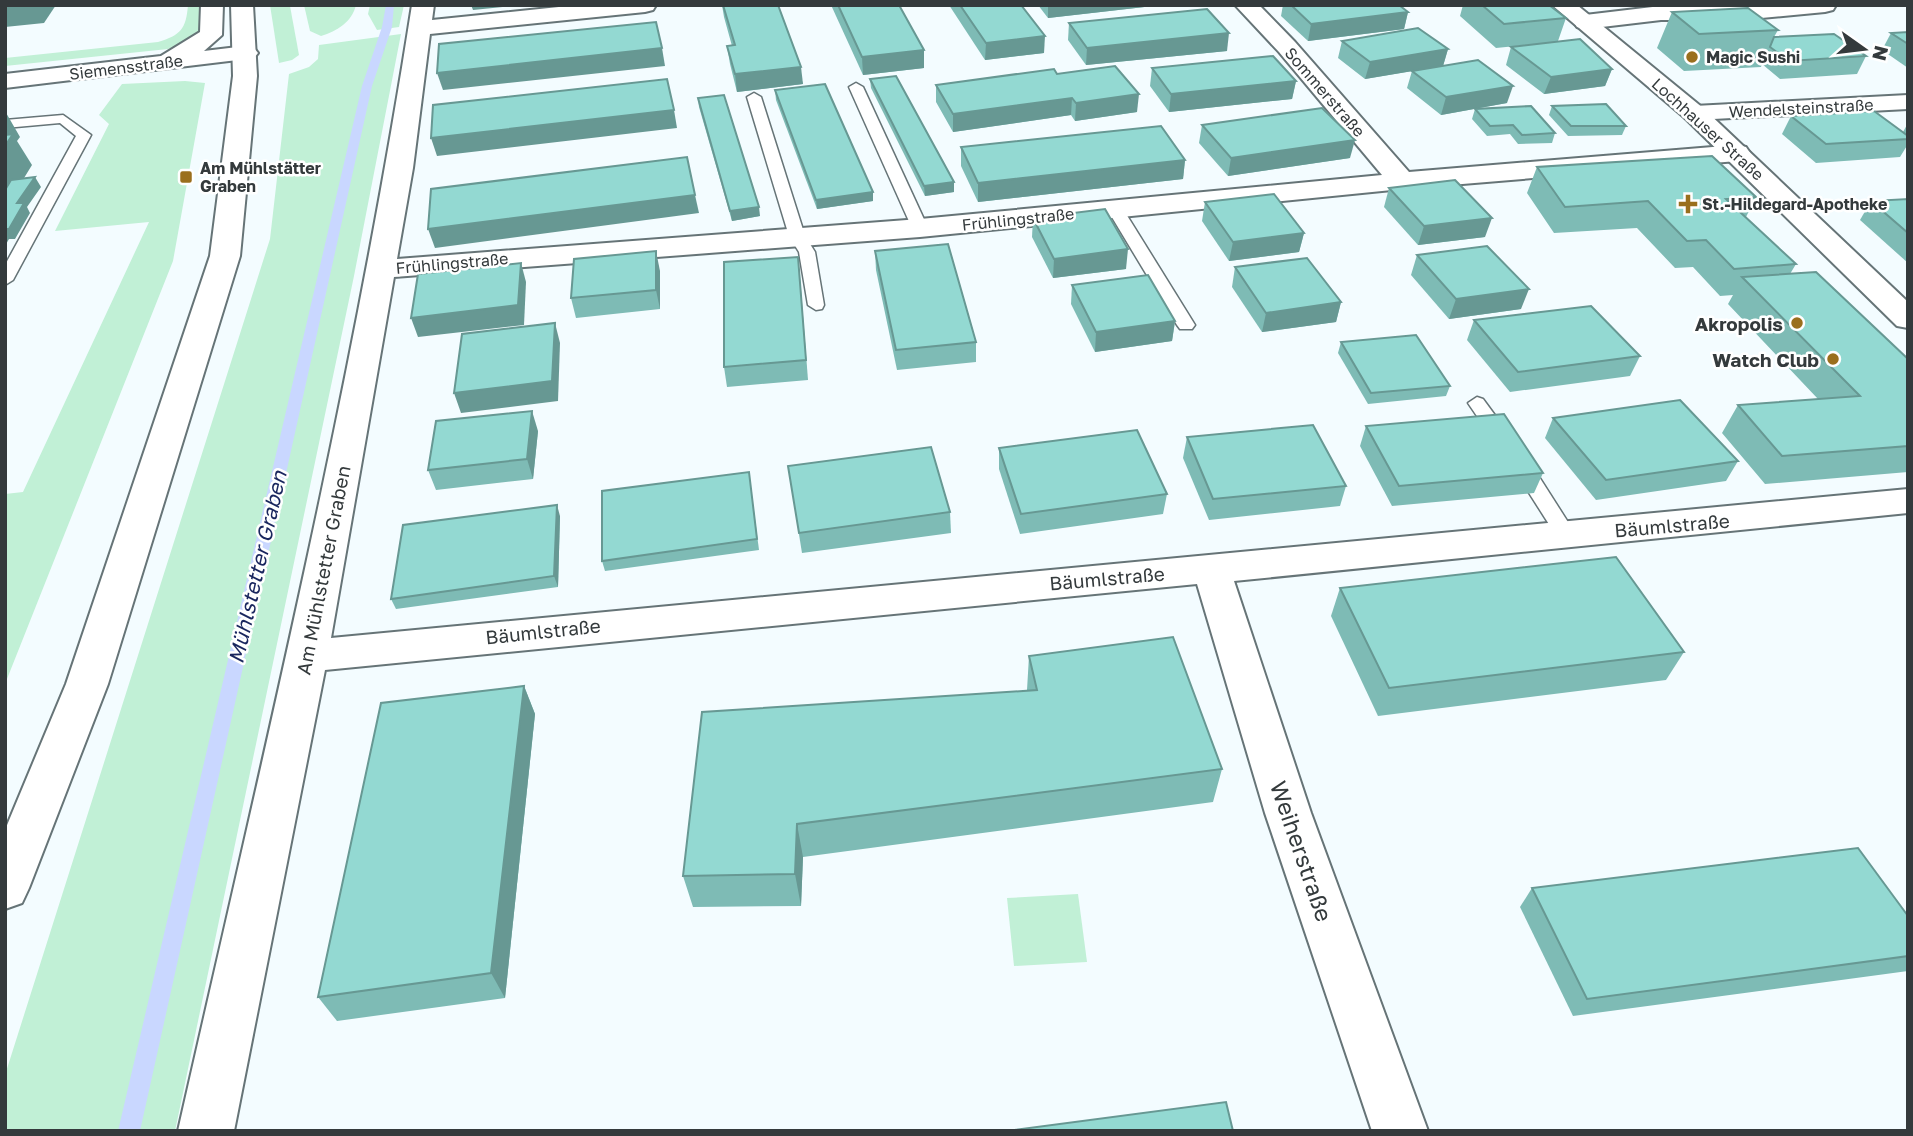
<svg xmlns="http://www.w3.org/2000/svg" width="1913" height="1136" font-family="'Golos Text',sans-serif">
<style>
.green{fill:#c1f0d6}
.lines{fill:none;stroke-linecap:round;stroke-linejoin:round}
.stream{fill:#c9d7ff;fill-rule:evenodd}
.lane-casing{stroke:#667477;stroke-width:3}
.street-casing{stroke:#667477;stroke-width:4}
.secondary-casing{stroke:#667477;stroke-width:4}
.lane{fill:#fff;fill-rule:evenodd}
.street{fill:#fff;fill-rule:evenodd}
.secondary{fill:#fff;fill-rule:evenodd}
.wall{fill:#7ebbb5}
.shaded-wall{fill:#679893}
.building{fill:#93d9d2;stroke:#679893;stroke-width:2}
.poi-dot{fill:#9a6f1d;stroke:#fff;stroke-width:2.5}
.labels{text-anchor:middle;dominant-baseline:central;stroke-width:5;stroke-linejoin:round;paint-order:stroke}
.far-poi-label{font-size:16px;font-weight:bold;fill:#343a3c;stroke:#fff;text-anchor:start}
.far-street-label{font-size:16px;fill:#343a3c;stroke:#fff}
.poi-label{font-size:19px;font-weight:bold;fill:#343a3c;stroke:#fff;text-anchor:end}
.street-label{font-size:19px;fill:#343a3c;stroke:#fff}
.water-label{font-size:21px;font-style:italic;fill:#19265e;stroke:#fff}
.near-street-label{font-size:23px;fill:#343a3c;stroke:#fff}
</style>
<rect width="100%" height="100%" fill="#f3fcff"/>
<g class="green">
<path d="M188 5H202L203 30 191 40 168 49 5 66V58L158 42C181 35 186 29 188 5Z"/>
<path d="M270 5 290 6 299 55 292 60 279 63Z"/>
<path d="M304 5H356C352 22 337 31 321 36L310 31Z"/>
<path d="M370 5H404L399 27 377 30 368 14Z"/>
<path d="M401 34 354 276 175 1131H5V1075L270 239 289 74 309 67 318 59 319 45Z"/>
<path d="M185 81 205 83 173 261 5 684V494L23 492 149 222 55 231 109 124 99 115 122 84Z"/>
<path d="M1078 894 1087 962 1014 966 1007 898Z"/>
</g>
<g class="lines">
<path class="stream" d="M386 5H394L392 27 372 86 140 1131H118L362 86 382 27Z"/>
<defs>
<g id="lane">
<path d="M856 83 863 87 928 228 925 231H915L912 228 849 87Z"/>
<path d="M754 93 761 97 805 236 815 252 824 305 822 309 816 310 808 305 799 252 789 236 747 97Z"/>
<path d="M63 115 91 135 13 280 5 285V265L76 136 60 123 5 128V120Z"/>
<path d="M1115 204 1123 209 1195 325 1192 329H1180L1177 325 1107 209Z"/>
<path d="M1477 397 1483 399 1508 433 1510 437 1508 441H1494L1468 403Z"/>
<path d="M1522 460 1529 461 1573 530 1576 535 1573 540 1566 542 1559 540 1512 466 1515 461Z"/>
</g>
<g id="street">
<path d="M201 5H223L222 35 204 51 246 46 254 48 258 53 254 58 5 88V74L161 56 200 32Z"/>
<path d="M412 5H434L432 20 578 5H656L653 10 645 12 430 34 413 168 397 259 920 219 1382 175 1279 52 1235 5H1259L1295 42 1409 172 1737 145 1746 147 1750 153 1746 159 1737 161 1402 189 920 237 394 277 331 638 1908 489V513L1234 581 1311 813 1428 1131H1372L1265 813 1197 584 325 670 234 1131H178C263 757 353 384 412 5Z"/>
<path d="M1836 5 1833 10 1825 12 1740 20H1661L1585 29 1577 27 1574 22 1577 17 1585 15 1661 6Z"/>
<path d="M1908 95V109L1694 120 1685 118 1682 113 1685 108 1694 106Z"/>
</g>
<g id="secondary">
<path d="M231 5H253L257 76 240 256 108 684 29 888 22 903 5 909V830L66 684 210 256 233 76Z"/>
<path d="M1552 5H1577L1703 108 1908 302V328L1897 326 1685 118Z"/>
</g>
</defs>
<use href="#lane" class="lane-casing"/>
<use href="#street" class="street-casing"/>
<use href="#secondary" class="secondary-casing"/>
<use href="#lane" class="lane"/>
<use href="#street" class="street"/>
<use href="#secondary" class="secondary"/>
</g>
<g class="wall">
<path d="M722 5H778L803 84 737 92 730 64 727 46H732L724 17Z"/>
<path d="M831 5H899L924 68 863 75Z"/>
<path d="M949 5H1021L1044 53 985 60Z"/>
<path d="M1038 5H1162L1048 18Z"/>
<path d="M1283 5H1399L1408 12 1404 29 1308 41 1281 16Z"/>
<path d="M1463 5H1549L1566 18 1558 41 1612 69 1605 86 1544 94 1506 65 1511 47 1536 44 1496 48 1460 16Z"/>
<path d="M1672 12 1778 30 1774 37 1866 56 1857 74 1780 79 1762 64 1761 67 1684 71 1657 48Z"/>
<path d="M1069 23 1227 51 1086 65 1068 40Z"/>
<path d="M1908 32V68L1882 50 1891 33Z"/>
<path d="M1342 41 1448 49 1443 66 1507 103 1441 115 1407 88 1412 71 1365 79 1338 58Z"/>
<path d="M1152 68 1296 81 1292 99 1169 112 1150 86Z"/>
<path d="M1057 74 1137 112 1075 121 1071 115 953 132 936 102V85Z"/>
<path d="M870 79 954 182V192L925 196 871 88Z"/>
<path d="M775 90 873 192V201L817 209 776 100Z"/>
<path d="M698 98 760 216 732 221 699 107Z"/>
<path d="M1552 106 1626 126 1622 135 1568 136 1549 115Z"/>
<path d="M1475 109 1555 133 1552 143 1518 144 1510 134 1487 136 1472 119Z"/>
<path d="M1791 116 1903 132 1908 123V144L1900 157 1816 163 1782 134Z"/>
<path d="M1202 125 1350 158 1228 176 1199 143Z"/>
<path d="M961 147 1185 160 1183 179 978 202 961 166Z"/>
<path d="M1537 167 1756 197 1746 217 1796 264 1790 274 1908 359V472L1765 484 1722 433 1738 405 1818 399 1728 304 1733 295 1720 296 1693 267 1675 268 1637 228 1554 233 1527 193Z"/>
<path d="M1389 188 1485 237 1418 245 1384 207Z"/>
<path d="M1908 199V263L1860 220 1871 201Z"/>
<path d="M1205 202 1304 233 1299 252 1229 261 1202 221Z"/>
<path d="M1033 218 1126 269 1053 278 1032 237Z"/>
<path d="M875 251 976 342V362L897 370 876 270Z"/>
<path d="M1417 255 1521 309 1449 319 1411 275Z"/>
<path d="M1235 267 1341 302 1336 322 1262 332 1232 287Z"/>
<path d="M660 271V309L576 318 571 298Z"/>
<path d="M800 276 808 380 727 387 724 367Z"/>
<path d="M1072 285 1175 321 1172 341 1095 352 1071 304Z"/>
<path d="M1474 320 1640 356 1630 376 1510 392 1467 340Z"/>
<path d="M1341 342 1450 386 1446 396 1368 404 1338 353Z"/>
<path d="M1553 418 1738 461 1726 481 1596 500 1545 438Z"/>
<path d="M1366 426 1543 473 1534 493 1392 506 1360 446Z"/>
<path d="M538 431 533 479 436 490 428 470Z"/>
<path d="M1187 437 1346 486 1340 506 1209 520 1183 458Z"/>
<path d="M999 448 1167 494 1163 514 1020 534 999 469Z"/>
<path d="M788 466 950 512 951 533 802 553Z"/>
<path d="M749 472 759 550 605 571 602 561Z"/>
<path d="M560 516 558 587 396 609 391 599Z"/>
<path d="M1340 588 1684 652 1666 680 1378 716 1331 616Z"/>
<path d="M1029 656 1222 769 1213 802 803 857 801 906 693 907 683 876 1027 690Z"/>
<path d="M524 686 535 714 505 998 337 1021 318 997Z"/>
<path d="M1532 888 1908 916V971L1573 1016 1520 907Z"/>
</g>
<g class="shaded-wall">
<path d="M5 5H56L44 23 5 27Z"/>
<path d="M471 5H524L473 10Z"/>
<path d="M1048 5H1162L1048 18Z"/>
<path d="M1408 12 1404 29 1308 41 1311 24Z"/>
<path d="M1229 33 1227 51 1086 65 1087 48Z"/>
<path d="M1045 36 1044 53 985 60 986 43Z"/>
<path d="M662 48 665 66 443 90 437 73Z"/>
<path d="M1448 49 1443 66 1365 79 1370 62Z"/>
<path d="M924 50V68L863 75 862 57Z"/>
<path d="M801 67 803 84 737 92 735 74Z"/>
<path d="M1612 69 1605 86 1544 94 1551 77Z"/>
<path d="M1296 81 1292 99 1169 112 1171 94Z"/>
<path d="M1513 86 1507 103 1441 115 1446 97Z"/>
<path d="M1139 94 1137 112 1075 121 1076 103Z"/>
<path d="M1072 98 1071 115 953 132V114Z"/>
<path d="M674 110 677 128 437 156 431 138Z"/>
<path d="M5 111 20 137 17 141 32 165 5 209Z"/>
<path d="M1355 140 1350 158 1228 176 1231 158Z"/>
<path d="M1185 160 1183 179 978 202V183Z"/>
<path d="M35 177 41 187 27 207 30 213 15 239H9L5 246V229L17 203Z"/>
<path d="M954 182V192L925 196 924 186Z"/>
<path d="M873 192V201L817 209 816 200Z"/>
<path d="M695 195 699 213 435 248 428 229Z"/>
<path d="M759 207 760 216 732 221 730 211Z"/>
<path d="M1492 218 1485 237 1418 245 1424 226Z"/>
<path d="M1304 233 1299 252 1229 261 1233 242Z"/>
<path d="M1128 249 1126 269 1053 278 1054 259Z"/>
<path d="M656 251 660 271V309L656 290Z"/>
<path d="M521 263 526 282 524 325 418 337 411 318Z"/>
<path d="M1529 289 1521 309 1449 319 1456 299Z"/>
<path d="M1341 302 1336 322 1262 332 1266 313Z"/>
<path d="M1175 321 1172 341 1095 352 1096 332Z"/>
<path d="M555 323 560 343 558 401 461 413 454 393Z"/>
<path d="M532 411 538 431 533 479 527 459Z"/>
<path d="M557 505 560 516 558 587 554 576Z"/>
<path d="M524 686 535 714 505 998 491 973Z"/>
<path d="M797 824 803 857 801 906 795 874Z"/>
</g>
<g class="building">
<path d="M723 5H778L801 67 735 74 727 46 735 45Z"/>
<path d="M838 5H899L924 50 862 57Z"/>
<path d="M960 5H1021L1045 36 986 43Z"/>
<path d="M1291 5H1399L1408 12 1311 24Z"/>
<path d="M1482 5H1549L1566 18 1504 24Z"/>
<path d="M1748 8 1778 30 1699 34 1672 12Z"/>
<path d="M1207 9 1229 33 1087 48 1069 23Z"/>
<path d="M656 22 662 48 437 73 439 44Z"/>
<path d="M1418 28 1448 49 1370 62 1342 41Z"/>
<path d="M1908 32V44L1891 33Z"/>
<path d="M1834 34 1866 56 1789 61 1770 47 1774 37Z"/>
<path d="M1580 39 1612 69 1551 77 1511 47Z"/>
<path d="M1273 56 1296 81 1171 94 1152 68Z"/>
<path d="M1478 60 1513 86 1446 97 1412 71Z"/>
<path d="M1115 66 1139 94 1076 103 1072 98 953 114 936 85 1054 69 1057 74Z"/>
<path d="M896 76 954 182 924 186 870 79Z"/>
<path d="M667 79 674 110 431 138 433 105Z"/>
<path d="M825 84 873 192 816 200 775 90Z"/>
<path d="M724 95 759 207 730 211 698 98Z"/>
<path d="M1606 104 1626 126H1571L1552 106Z"/>
<path d="M1531 106 1555 133 1522 135 1513 125 1490 126 1475 109Z"/>
<path d="M1322 108 1355 140 1231 158 1202 125Z"/>
<path d="M1874 111 1908 136V139L1826 144 1791 116Z"/>
<path d="M1161 126 1185 160 978 183 961 147Z"/>
<path d="M13 134 5 146V135Z"/>
<path d="M1712 156 1756 197 1726 199 1796 264 1734 269 1706 240 1687 241 1648 201 1565 207 1537 167Z"/>
<path d="M687 157 695 195 428 229 431 189Z"/>
<path d="M35 177 17 203H24L9 229H5V190L11 180Z"/>
<path d="M1455 180 1492 218 1424 226 1389 188Z"/>
<path d="M1274 194 1304 233 1233 242 1205 202Z"/>
<path d="M1908 199V233L1871 201Z"/>
<path d="M1105 209 1128 249 1054 259 1033 218Z"/>
<path d="M948 244 976 342 896 350 875 251Z"/>
<path d="M1487 246 1529 289 1456 299 1417 255Z"/>
<path d="M656 251V290L571 298 574 259Z"/>
<path d="M798 257 806 360 724 367V262Z"/>
<path d="M1307 258 1341 302 1266 313 1235 267Z"/>
<path d="M521 263 518 305 411 318 418 274Z"/>
<path d="M1816 272 1908 359V446L1782 456 1738 405 1860 396 1742 277Z"/>
<path d="M1148 275 1175 321 1096 332 1072 285Z"/>
<path d="M1591 306 1640 356 1518 372 1474 320Z"/>
<path d="M555 323 552 381 454 393 462 334Z"/>
<path d="M1416 335 1450 386 1371 393 1341 342Z"/>
<path d="M1680 400 1738 461 1606 480 1553 418Z"/>
<path d="M532 411 527 459 428 470 436 421Z"/>
<path d="M1504 414 1543 473 1399 486 1366 426Z"/>
<path d="M1313 425 1346 486 1213 499 1187 437Z"/>
<path d="M1137 430 1167 494 1021 514 999 448Z"/>
<path d="M931 447 950 512 799 533 788 466Z"/>
<path d="M749 472 757 539 602 561V491Z"/>
<path d="M557 505 554 576 391 599 403 525Z"/>
<path d="M1616 557 1684 652 1389 688 1340 588Z"/>
<path d="M1173 637 1222 769 797 824 795 874 683 876 702 712 1037 690 1029 656Z"/>
<path d="M524 686 491 973 318 997 381 703Z"/>
<path d="M1858 848 1908 916V956L1587 999 1532 888Z"/>
<path d="M1226 1102 1233 1131H1007Z"/>
</g>
<g class="poi-dot">
<circle cx="1692" cy="57" r="7"/>
<rect x="179" y="170" width="14" height="14" rx="3.5"/>
<path d="M1684.5 193.5h7v7h7v7h-7v7h-7v-7h-7v-7h7z"/>
<circle cx="1797" cy="323" r="7"/>
<circle cx="1833" cy="359" r="7"/>
</g>
<g class="labels">
<g class="far-poi-label">
<text x="1706" y="57">Magic Sushi</text>
<text x="200" y="168">Am Mühlstätter<tspan x="200" dy="18">Graben</tspan></text>
<text x="1702" y="204">St.-Hildegard-Apotheke</text>
</g>
<g class="far-street-label">
<text transform="translate(126 67) rotate(-7)">Siemensstraße</text>
<text transform="translate(1325 92) rotate(49)">Sommerstraße</text>
<text transform="translate(1801 108) rotate(-3)">Wendelsteinstraße</text>
<text transform="translate(1708 129) rotate(42)">Lochhauser Straße</text>
<text transform="translate(1018 219) rotate(-6)">Frühlingstraße</text>
<text transform="translate(452 263) rotate(-5)">Frühlingstraße</text>
</g>
<g class="poi-label">
<text x="1783" y="323">Akropolis</text>
<text x="1819" y="359">Watch Club</text>
</g>
<g class="street-label">
<text transform="translate(1672 525) rotate(-5)">Bäumlstraße</text>
<text transform="translate(323 570) rotate(-79)">Am Mühlstetter Graben</text>
<text transform="translate(1107 578) rotate(-5)">Bäumlstraße</text>
<text transform="translate(543 631) rotate(-6)">Bäumlstraße</text>
</g>
<g class="water-label">
<text transform="translate(257 567) rotate(-77)">Mühlstetter Graben</text>
</g>
<g class="near-street-label">
<text transform="translate(1302 851) rotate(71)">Weiherstraße</text>
</g>
</g>
<rect width="1913" height="1136" fill="none" stroke="#343a3c" stroke-width="14"/>
<g transform="translate(1864 49) rotate(104)" stroke="#ffffff" stroke-width="5" paint-order="stroke">
<path d="M0-5L12 26L0 18L-12 26Z" fill="#343a3c"/>
<text y="-10" font-size="19" font-weight="bold" text-anchor="middle" fill="#343a3c">N</text>
</g>
</svg>
